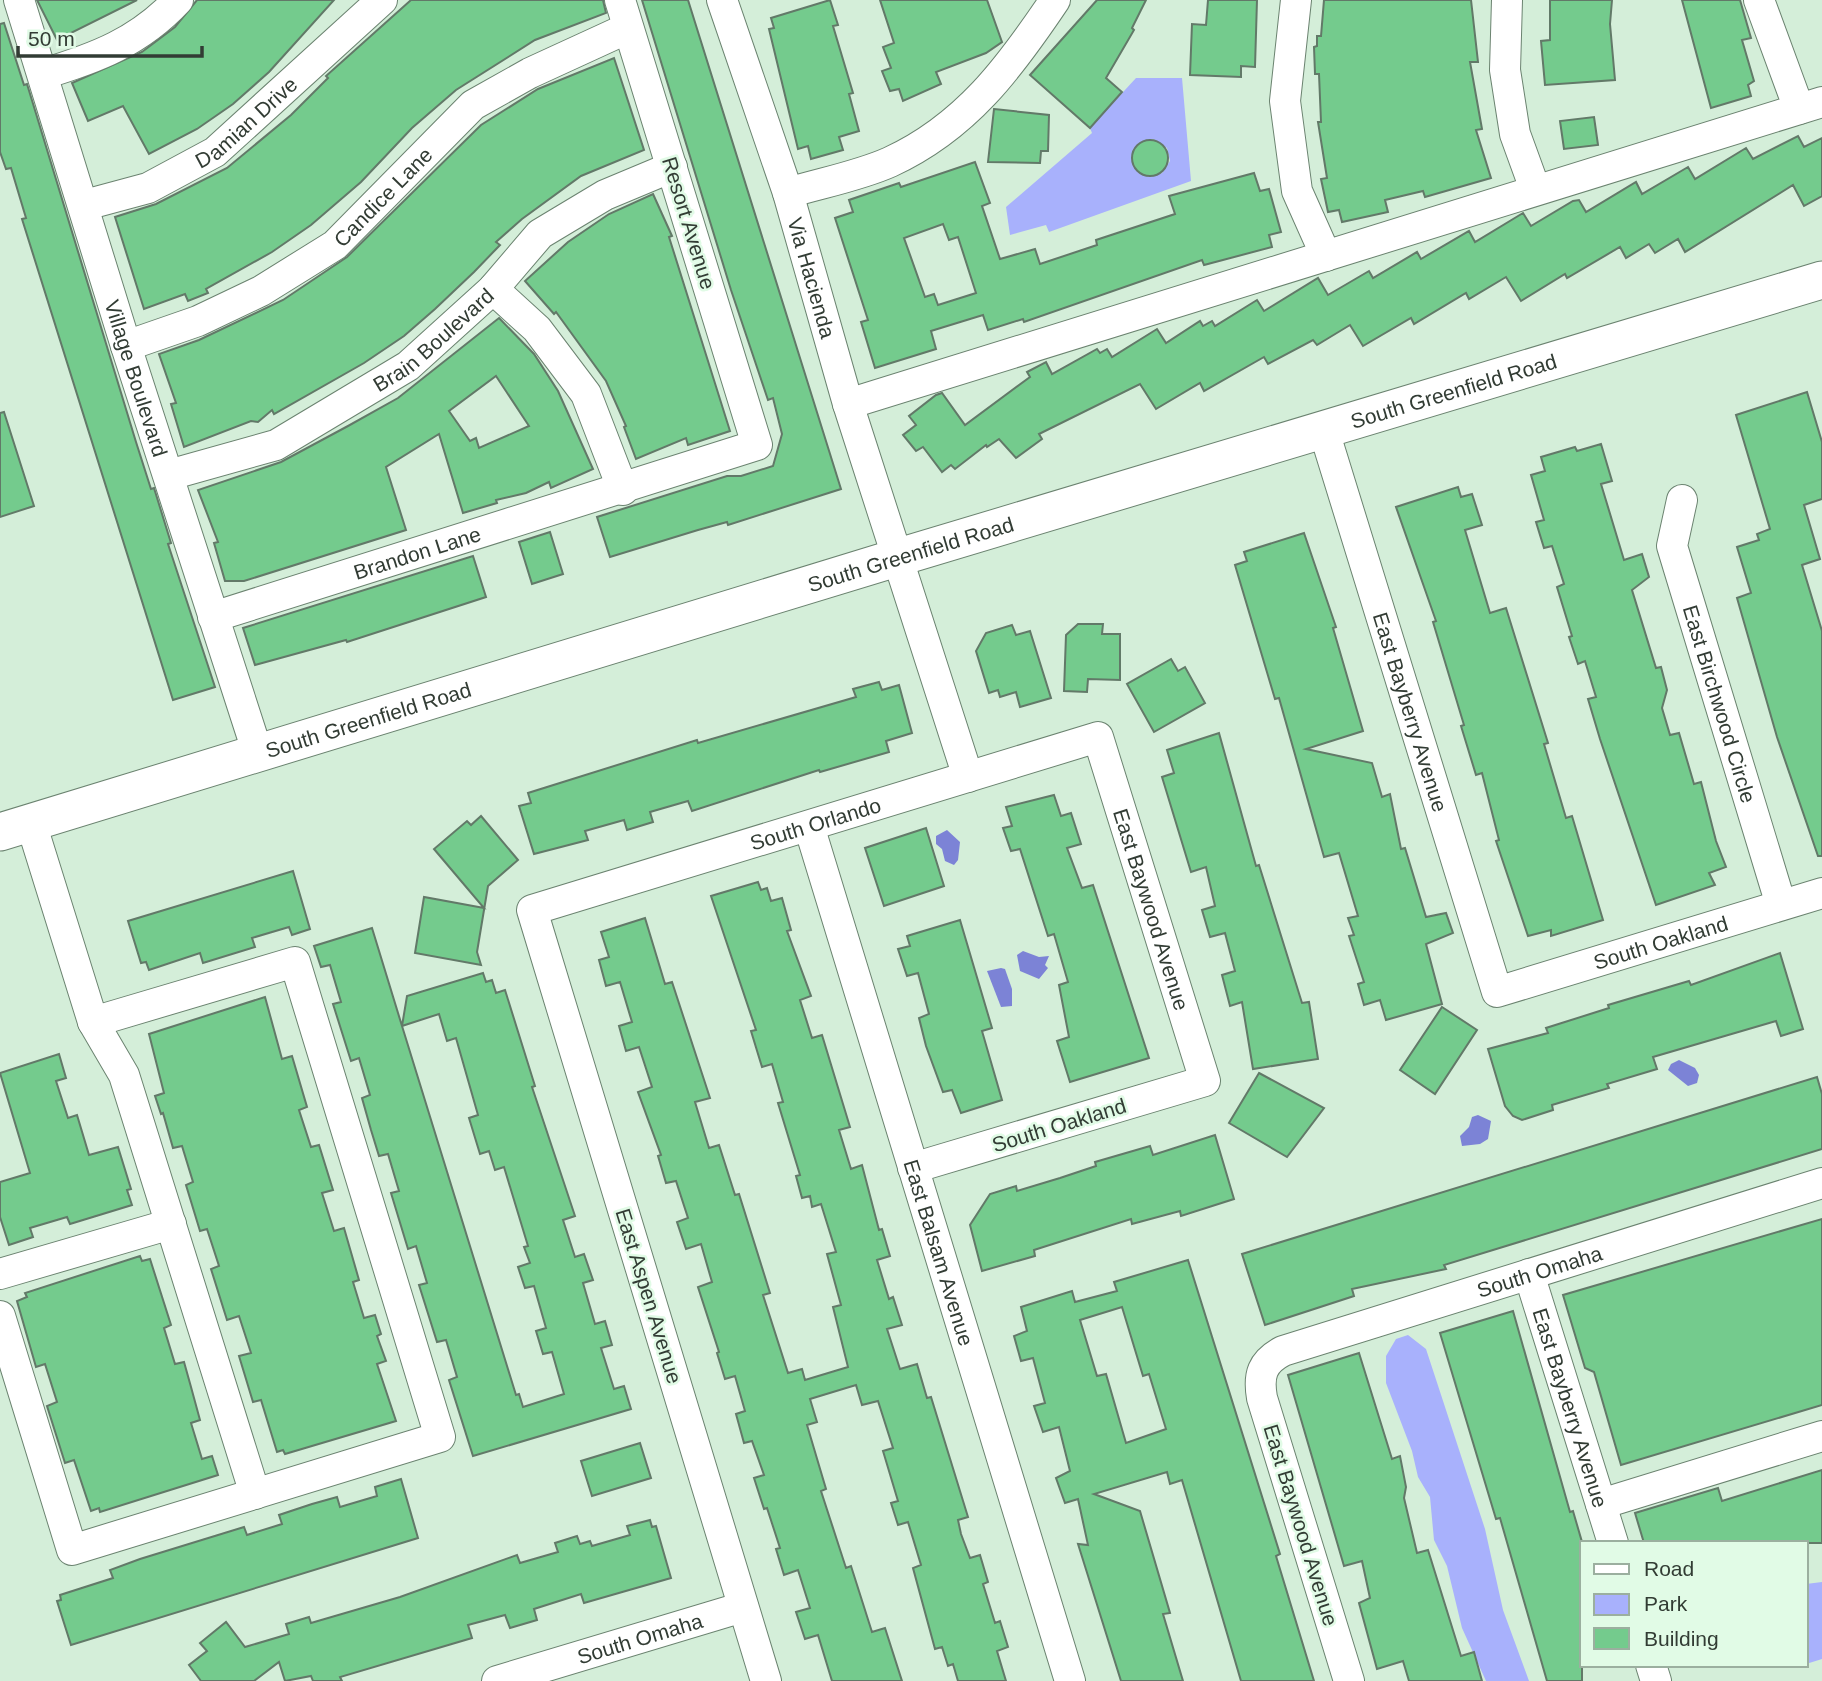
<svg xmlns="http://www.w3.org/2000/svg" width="1822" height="1681" font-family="Helvetica,sans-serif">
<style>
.green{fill:#a8b1fc;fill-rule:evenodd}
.water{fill:#7c83d6}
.building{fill:#74cb8d;stroke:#627968;stroke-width:2;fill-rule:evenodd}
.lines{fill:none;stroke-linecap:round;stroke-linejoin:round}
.minor-casing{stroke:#6b8370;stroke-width:32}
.major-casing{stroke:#6b8370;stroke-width:39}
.minor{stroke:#fff;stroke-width:30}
.major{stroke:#fff;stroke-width:37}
.labels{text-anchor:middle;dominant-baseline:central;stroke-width:5;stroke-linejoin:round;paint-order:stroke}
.street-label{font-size:21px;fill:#323c34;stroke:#e1fbe6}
</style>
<rect width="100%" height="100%" fill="#d4eed9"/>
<g class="green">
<path d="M1136 78H1182L1191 181 1049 232 1046 225 1010 235 1006 207 1092 133 1090 128ZM1153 139 1167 148 1170 161 1162 173 1149 177 1136 170 1132 156 1138 144Z"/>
<path d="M1408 1335 1426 1349 1485 1529 1503 1610 1529 1681H1486L1462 1628 1447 1566 1434 1540 1430 1497 1418 1477 1412 1451 1386 1383V1356L1396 1339Z"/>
<path d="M1822 1582V1659L1806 1664V1584Z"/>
</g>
<g class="water">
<path d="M947 830 960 842 958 860 954 865 945 861 942 849 936 844V836Z"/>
<path d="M1023 951 1039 957 1049 956 1045 965 1048 968 1039 979 1020 971 1017 955Z"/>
<path d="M1001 968 1005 969 1012 989V1006L1001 1007 987 971Z"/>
<path d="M1679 1060 1695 1068 1699 1075 1697 1083 1688 1086 1668 1070 1671 1064Z"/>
<path d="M1478 1115 1491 1121 1488 1139 1480 1144 1462 1146 1460 1136 1469 1127 1472 1117Z"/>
</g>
<g class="building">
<path d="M37 0H137L57 40Z"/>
<path d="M197 0H334L269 72 233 104 197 129 149 154 123 106 88 121 72 83 142 52 175 27Z"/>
<path d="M411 0H603L606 13 535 40 456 90 412 128 361 182 311 225 272 252 206 289 208 293 188 301 185 294 144 309 115 217 156 204 227 168 291 115 328 78 326 76Z"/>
<path d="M642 0H688L841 489 728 525 727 522 698 530 610 557 597 517 727 476H741L773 466 782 434 773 398 768 400 731 290Z"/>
<path d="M830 0 838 25 833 26 853 93 849 94 859 131 839 137 843 150 811 159 808 146 798 149 769 29 774 28 771 18Z"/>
<path d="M880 0H987L1002 42 986 53 936 72 941 84 903 101 899 89 890 91 882 71 891 68 883 47 894 43Z"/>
<path d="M1097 0H1146L1132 28 1134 30 1106 78 1122 92 1090 128 1030 75Z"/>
<path d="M1208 0H1257L1255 67 1241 66V77L1190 75 1192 24 1206 25Z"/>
<path d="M1324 0H1471L1478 62H1470L1482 129 1476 130 1491 178 1425 197 1423 191 1385 200 1388 212 1342 222 1339 210 1328 212 1321 179 1327 178 1318 122H1321L1319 74H1315L1314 47 1317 46V36H1321Z"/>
<path d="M1550 0H1612L1610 24 1615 80 1545 85 1541 41 1550 40Z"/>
<path d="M1682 0H1740L1751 38 1742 40 1754 81 1748 85 1751 96 1711 108Z"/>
<path d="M4 23 24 85 27 84 136 442 151 489 154 488 171 543 168 544 215 687 173 700 22 219 26 218 11 168 6 169 0 152V24Z"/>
<path d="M614 58 644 150 581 176 522 219 496 242 500 245 474 272 435 309 404 336 364 363 274 414 272 410 258 422 251 421 184 447 171 404 176 403 159 354 199 340 283 300 347 257 481 125 538 89Z"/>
<path d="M994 109 1049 115 1048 151H1041L1040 163 988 162Z"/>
<path d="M1594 117 1598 145 1564 149 1560 121Z"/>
<path d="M1798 136 1804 147 1822 138V196L1804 206 1793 185 1685 252 1678 239 1655 253 1649 244 1626 258 1620 247 1567 278 1565 274 1521 301 1506 277 1469 299 1466 293 1414 324 1411 318 1363 346 1350 325 1317 345 1313 340 1268 364 1264 357 1204 391 1200 383 1156 409 1140 384 1039 434 1042 439 1016 458 999 439 987 447 986 445 955 469 951 465 942 472 923 447 916 451 903 435 916 425 909 416 936 395 942 393 965 425 1030 377 1027 372 1046 362 1052 374 1097 349 1100 353 1107 349 1112 357 1157 329 1166 343 1200 321 1203 326 1212 321 1215 326 1257 300 1264 311 1318 278 1328 295 1369 271 1373 278 1417 252 1421 259 1469 231 1475 242 1523 213 1531 226 1573 201 1579 200 1586 212 1636 182 1642 194 1688 167 1695 179 1746 148 1753 159Z"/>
<circle cx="1150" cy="158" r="18"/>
<path d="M975 162 990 203 982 206 1000 259 1035 249 1040 264 1097 245 1096 240 1175 214 1169 196 1254 173 1260 191 1269 189 1281 232 1269 235 1272 247 1204 265 1202 260 1024 322 1023 319 988 330 983 315 931 331 936 349 875 368 861 322 868 320 835 218 853 212 849 200 899 183 901 187ZM943 224 949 240 958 237 976 293 938 305 934 294 925 297 904 238Z"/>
<path d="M653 194 672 236 669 237 730 431 688 445 686 438 636 459 624 427 626 426 606 381 556 312 554 314 525 281 568 242 609 214Z"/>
<path d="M499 318 534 354 558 391 593 469 551 488 549 482 526 493 496 500 497 503 463 513 439 434 386 467 406 530 244 581H225L214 543 218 542 198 490 281 462 348 426 398 398ZM496 376 529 426 479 448 476 438 470 441 449 411Z"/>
<path d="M1807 392 1822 442V499L1804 505 1820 559 1802 565 1822 631V856H1818L1777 737 1737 598 1751 593 1737 547 1759 540 1757 534 1770 529 1736 415Z"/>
<path d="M4 412 34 506 0 517V413Z"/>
<path d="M1601 444 1612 481 1601 484 1624 560 1642 554 1649 577 1632 590 1656 668 1661 667 1667 690 1662 708 1670 735 1679 733 1694 784 1701 782 1716 841 1726 867 1709 873 1715 885 1656 905 1600 739 1588 699 1596 697 1585 661 1578 664 1569 637 1572 636 1557 587 1564 584 1552 546 1544 548 1536 522 1544 520 1531 475 1545 471 1541 457 1575 447 1577 451Z"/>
<path d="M1458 487 1461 497 1472 494 1482 525 1465 530 1490 613 1506 608 1548 743 1544 744 1566 818 1572 816 1603 920 1551 936V930L1528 936 1496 841 1499 840 1482 773 1476 775 1461 726 1464 725 1433 622 1436 621 1396 507Z"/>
<path d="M550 532 563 574 532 584 519 542Z"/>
<path d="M1304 533 1336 627 1333 628 1363 731 1306 749 1372 763 1382 797 1390 794 1401 849 1405 848 1426 917 1446 913 1453 933 1426 944 1442 1004 1386 1020 1380 1000 1364 1005 1358 984 1364 982 1349 936 1354 935 1348 918 1358 916 1339 853 1324 857 1279 698 1275 699 1235 565 1247 561 1244 552Z"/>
<path d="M473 556 486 597 347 642 346 640 255 665 243 628Z"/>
<path d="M1078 624H1103L1102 634H1120V680L1088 679 1087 692 1064 691 1066 635Z"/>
<path d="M1012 625 1016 635 1030 631 1051 698 1020 707 1016 692 1000 697 998 690 989 693 976 651 986 633Z"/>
<path d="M1171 659 1178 671 1185 667 1205 703 1154 732 1127 684Z"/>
<path d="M879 682 882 690 899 685 912 733 886 741 889 752 820 772 819 770 692 811 688 801 650 812 653 822 627 830 624 820 585 831 588 840 534 854 519 806 531 803 528 793 697 740 698 743 856 697 853 689Z"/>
<path d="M1219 733 1256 866 1259 865 1302 1003 1309 1002 1318 1059 1253 1069 1242 1002 1230 1006 1222 975 1235 971 1225 933 1210 937 1202 910 1215 906 1206 867 1191 872 1162 777 1174 773 1167 750Z"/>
<path d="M1054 795 1061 816 1071 813 1081 844 1067 848 1082 888 1093 885 1149 1058 1070 1082 1057 1041 1069 1037 1059 985 1068 982 1054 934 1048 936 1020 849 1011 851 1003 828 1012 826 1006 807Z"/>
<path d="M481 816 518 860 488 886 477 952 481 965 415 953 424 897 484 908 434 849 467 821 471 825Z"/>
<path d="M926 828 944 886 884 906 865 848Z"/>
<path d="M293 871 310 929 292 935 289 927 252 938 255 947 203 963 200 953 149 970 146 962 141 963 128 921Z"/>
<path d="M758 882 761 890 767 888 771 901 782 898 791 930 787 931 811 996 800 1000 812 1038 822 1035 850 1127 839 1130 851 1169 862 1165 879 1230 882 1229 890 1256 877 1260 889 1299 893 1297 902 1325 887 1329 900 1369 917 1364 927 1398 931 1397 968 1517 958 1520 961 1534 970 1558 980 1555 988 1582 983 1584 995 1623 1000 1621 1008 1647 997 1651 1006 1681H958L953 1664 948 1666 942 1647 935 1649 913 1568 921 1565 908 1522 898 1525 891 1503 898 1501 883 1451 893 1448 878 1401 862 1405 856 1385 810 1399 817 1422 807 1425 826 1489 821 1491 846 1568 851 1566 872 1632 885 1628 902 1681H832L818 1635 805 1639 796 1612 810 1608 798 1570 784 1575 776 1549 780 1548 767 1508 764 1509 754 1478 764 1475 752 1441 744 1443 736 1414 745 1411 735 1376 725 1379 717 1353 719 1352 698 1287 712 1282 701 1244 686 1249 677 1222 688 1218 676 1181 666 1183 658 1156 661 1155 638 1092 652 1087 639 1047 626 1051 619 1026 632 1022 620 982 606 986 599 960 609 957 601 932 645 918 665 984 672 982 710 1098 695 1102 709 1148 719 1145 735 1195 739 1194 770 1293 763 1295 788 1373 802 1369 805 1380 848 1367 833 1307 841 1305 827 1254 836 1252 821 1204 812 1207 810 1196 802 1198 796 1176 800 1175 778 1103 783 1102 772 1064 762 1067 751 1031 756 1030 711 896Z"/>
<path d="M960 920 992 1028 982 1031 1002 1100 961 1113 952 1090 943 1092 926 1046 919 1018 929 1014 918 973 907 976 898 949 910 946 907 936Z"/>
<path d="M372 928 402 1026 407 996 483 973 486 982 492 980 496 993 505 990 535 1086 532 1087 575 1216 563 1220 575 1257 584 1254 593 1280 583 1283 595 1324 605 1321 612 1345 601 1348 614 1389 624 1386 631 1409 473 1456 449 1380 457 1377 446 1340 437 1342 419 1285 427 1283 416 1246 408 1249 391 1193 399 1191 388 1154 379 1156 371 1130 362 1098 370 1095 359 1058 351 1061 333 1004 341 1002 330 965 321 967 314 946ZM439 1014 447 1041 456 1038 478 1115 469 1118 480 1154 489 1151 495 1170 504 1167 528 1246 524 1247 530 1263 518 1267 525 1288 534 1286 546 1328 536 1331 543 1354 552 1352 564 1394 523 1407 519 1394 516 1395 402 1026Z"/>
<path d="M1780 953 1803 1029 1781 1036 1776 1021 1653 1057 1657 1069 1607 1084 1609 1088 1552 1105 1553 1110 1522 1120 1513 1116 1505 1106 1488 1049 1548 1033 1546 1028 1609 1008 1608 1005 1689 981 1691 985Z"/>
<path d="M265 997 282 1059 292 1056 307 1107 299 1110 311 1147 319 1145 333 1190 322 1193 334 1231 344 1228 359 1280 353 1282 364 1318 375 1315 381 1334 377 1336 386 1361 377 1364 396 1421 285 1454 283 1450 277 1452 261 1400 253 1402 239 1356 251 1353 239 1316 227 1320 211 1269 219 1266 207 1229 200 1231 186 1185 193 1182 182 1146 173 1148 163 1113 161 1114 155 1096 164 1093 149 1034Z"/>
<path d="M1442 1007 1477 1030 1435 1094 1400 1070Z"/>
<path d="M59 1054 66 1078 56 1081 68 1118 77 1115 89 1155 118 1147 131 1189 127 1190 132 1205 70 1224 67 1217 30 1228 33 1237 9 1245 0 1217V1182L30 1173 0 1073Z"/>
<path d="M1259 1073 1324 1108 1287 1157 1229 1123Z"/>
<path d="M1817 1077 1822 1094V1149L1444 1265 1446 1269 1352 1289 1354 1296 1265 1325 1242 1254Z"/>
<path d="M1215 1135 1234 1199 1181 1216 1180 1211 1132 1224 1131 1219 1034 1250 1035 1256 982 1271 970 1225 990 1194 1016 1186 1017 1191 1060 1178 1096 1166 1095 1162 1150 1146 1153 1155Z"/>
<path d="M1822 1219V1405L1621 1465 1594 1372 1585 1368 1563 1295Z"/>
<path d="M140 1256 142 1261 150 1259 171 1325 164 1328 175 1364 184 1362 191 1387 200 1420 191 1423 202 1459 212 1456 218 1475 100 1512 99 1508 91 1511 74 1460 65 1463 47 1406 57 1402 45 1364 36 1367 17 1301 27 1297 25 1293Z"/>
<path d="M1188 1260 1280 1554 1276 1556 1314 1681H1241L1182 1480 1170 1484 1167 1472 1094 1494 1140 1511 1170 1613 1163 1614 1183 1681H1121L1078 1544 1088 1545 1078 1499 1065 1503 1056 1478 1070 1471 1059 1427 1043 1432 1034 1406 1045 1403 1033 1358 1021 1361 1014 1336 1027 1331 1021 1307 1072 1291 1075 1302 1117 1291 1114 1282ZM1122 1307 1143 1376 1149 1374 1166 1429 1126 1443 1106 1374 1097 1376 1080 1320Z"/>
<path d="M1513 1311 1570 1512 1573 1511 1582 1542V1681H1547L1500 1518 1496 1519 1440 1333Z"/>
<path d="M1359 1353 1392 1459 1400 1456 1406 1487 1404 1498 1417 1553 1428 1550 1461 1656 1474 1652 1482 1681H1409L1403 1661 1377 1669 1359 1603 1370 1598 1362 1561 1344 1566 1288 1375Z"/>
<path d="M640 1443 651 1478 592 1496 581 1461Z"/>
<path d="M1822 1470V1543H1644L1635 1513 1718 1488 1722 1501Z"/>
<path d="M401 1479 418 1538 71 1645 57 1601 61 1600 60 1595 113 1578 110 1570 140 1559 244 1527 247 1535 282 1524 279 1515 312 1504 337 1497 340 1507 377 1496 375 1487Z"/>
<path d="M650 1520 652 1527 656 1526 671 1578 584 1603 581 1594 534 1609 537 1620 510 1628 505 1615 468 1625 472 1638 340 1677 342 1681H313L311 1676 285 1681 279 1662 254 1681H201L189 1665 207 1651 200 1643 226 1622 245 1647 289 1634 286 1624 309 1617 311 1623 400 1597 517 1555 520 1563 558 1552 555 1543 577 1536 580 1544 590 1541 592 1546 630 1535 627 1526Z"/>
</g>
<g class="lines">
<defs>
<g id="minor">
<path id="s1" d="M19 0 126 346 258 754"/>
<path id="s2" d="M722 0 788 193 848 404 968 777"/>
<path d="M1296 0 1285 101 1297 191 1326 256"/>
<path d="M1507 0 1505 70 1515 134 1535 189"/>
<path d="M1759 0 1799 109"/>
<path d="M43 74C96 58 139 42 178 0"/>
<path d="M788 193C821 183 859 176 890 162 966 127 1010 67 1055 0"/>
<path id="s3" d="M85 205 148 188 215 152 382 0"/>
<path d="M493 289 537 329 586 394 623 490"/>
<path id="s4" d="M126 346 198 321 261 291 335 245 473 105 530 73 628 28"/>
<path d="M848 404 1822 102"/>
<path id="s5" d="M1324 431 1497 992 1822 893"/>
<path id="s6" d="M169 475 276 445 408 366 493 289 540 234 605 195 672 167"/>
<path id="s7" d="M1682 500 1672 546 1781 905"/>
<path id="s8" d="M213 617 757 445 620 0"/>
<path d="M31 823 93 1022 124 1075 255 1494"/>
<path id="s9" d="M809 826 1070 1681"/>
<path d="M0 1274 171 1224"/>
<path id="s10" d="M1529 1274 1613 1543"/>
<path d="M0 1316 72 1550 440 1437 295 962 93 1022"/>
<path d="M1601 1504 1822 1436"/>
<path d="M1651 1665 1656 1681"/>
<path id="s11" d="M497 1681 743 1607"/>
<path id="s12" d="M766 1681 532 910 1098 737 1205 1081 913 1168"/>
<path id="s13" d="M1349 1681 1262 1398C1258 1375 1262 1362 1283 1351L1822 1183"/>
</g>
<g id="major">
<path id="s14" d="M0 832 896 558 1822 280"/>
</g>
</defs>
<use href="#minor" class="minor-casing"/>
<use href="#major" class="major-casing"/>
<use href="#minor" class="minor"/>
<use href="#major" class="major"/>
</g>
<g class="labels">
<g class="street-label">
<text stroke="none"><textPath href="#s3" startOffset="184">Damian Drive</textPath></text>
<text stroke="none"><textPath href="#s4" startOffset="301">Candice Lane</textPath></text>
<text transform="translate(689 223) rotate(73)">Resort Avenue</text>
<text stroke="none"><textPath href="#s2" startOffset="292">Via Hacienda</textPath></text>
<text stroke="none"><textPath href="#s6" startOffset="301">Brain Boulevard</textPath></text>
<text stroke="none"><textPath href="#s1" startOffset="396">Village Boulevard</textPath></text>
<text stroke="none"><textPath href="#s14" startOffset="1519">South Greenfield Road</textPath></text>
<text stroke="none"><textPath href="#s8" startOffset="214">Brandon Lane</textPath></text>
<text stroke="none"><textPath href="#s14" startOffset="952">South Greenfield Road</textPath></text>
<text stroke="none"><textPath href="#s7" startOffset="212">East Birchwood Circle</textPath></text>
<text stroke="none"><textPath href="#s5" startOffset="294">East Bayberry Avenue</textPath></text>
<text stroke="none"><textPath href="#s14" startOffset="385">South Greenfield Road</textPath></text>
<text stroke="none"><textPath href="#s12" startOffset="1102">South Orlando</textPath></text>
<text stroke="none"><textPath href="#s12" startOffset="1578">East Baywood Avenue</textPath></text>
<text stroke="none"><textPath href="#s5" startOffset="758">South Oakland</textPath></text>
<text transform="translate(1059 1125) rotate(-17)">South Oakland</text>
<text stroke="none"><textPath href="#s9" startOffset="446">East Balsam Avenue</textPath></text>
<text stroke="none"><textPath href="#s13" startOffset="621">South Omaha</textPath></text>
<text transform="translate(649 1296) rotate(73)">East Aspen Avenue</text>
<text stroke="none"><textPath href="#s10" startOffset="140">East Bayberry Avenue</textPath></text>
<text transform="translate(1301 1525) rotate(73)">East Baywood Avenue</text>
<text stroke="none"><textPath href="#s11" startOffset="149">South Omaha</textPath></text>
</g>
</g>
<rect x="1580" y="1541" width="228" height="126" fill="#e1fbe6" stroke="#9baf9f" stroke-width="2"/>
<rect x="1594" y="1564" width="35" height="10" fill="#ffffff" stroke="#9baf9f" stroke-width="2"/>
<text x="1644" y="1576" font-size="21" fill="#323c34">Road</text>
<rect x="1594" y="1594" width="35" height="21" fill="#a8b1fc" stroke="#9baf9f" stroke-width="2"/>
<text x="1644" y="1611" font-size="21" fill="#323c34">Park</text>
<rect x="1594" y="1628" width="35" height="21" fill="#74cb8d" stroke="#9baf9f" stroke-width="2"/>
<text x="1644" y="1646" font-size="21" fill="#323c34">Building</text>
<path d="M18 46v10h184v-10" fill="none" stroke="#323c34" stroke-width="3.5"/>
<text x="28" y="46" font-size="21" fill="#323c34" stroke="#e1fbe6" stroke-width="5" paint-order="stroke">50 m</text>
</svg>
